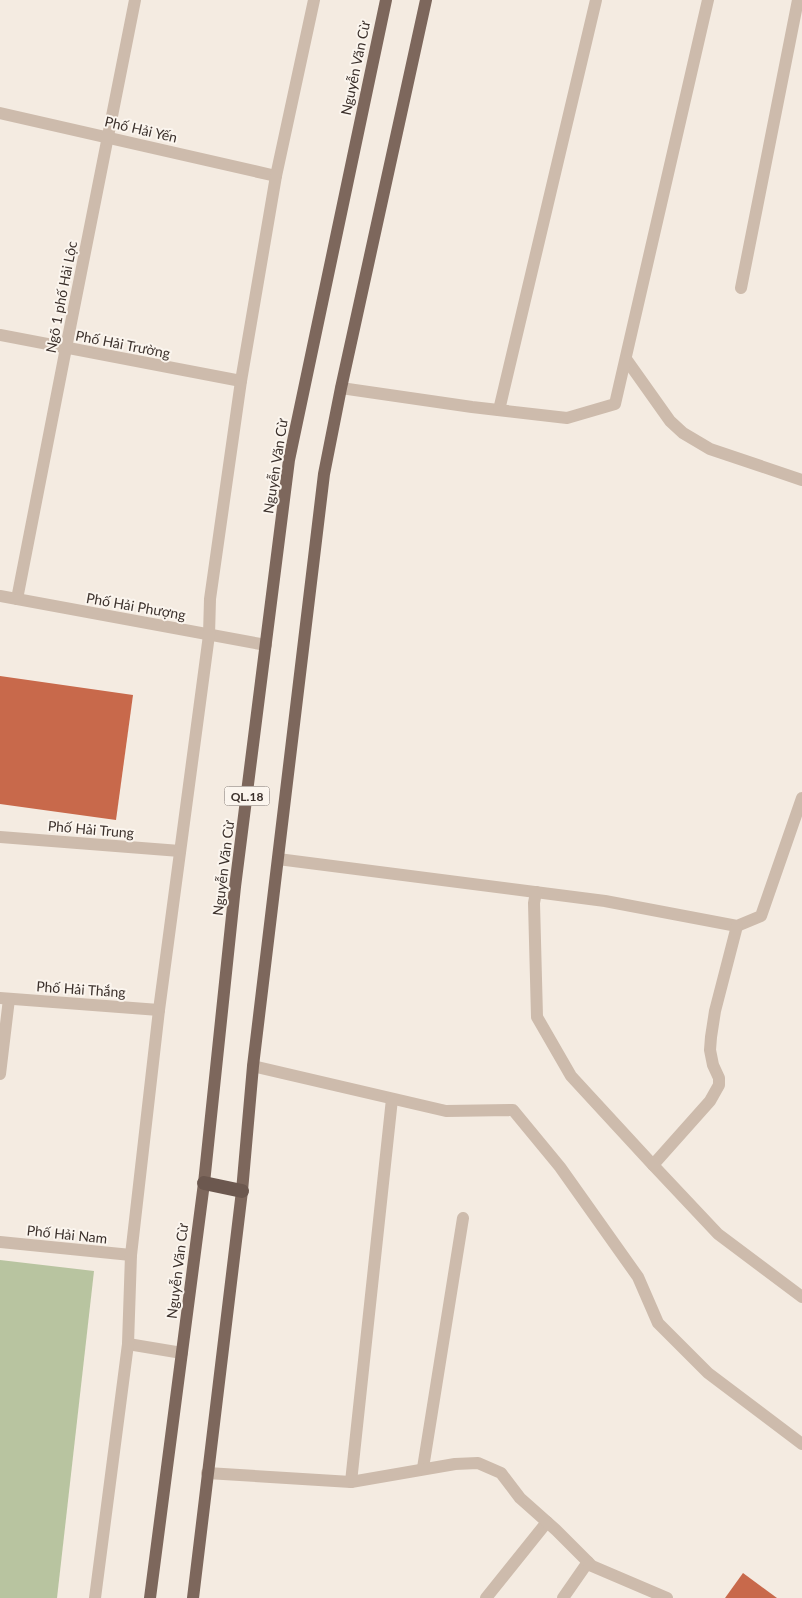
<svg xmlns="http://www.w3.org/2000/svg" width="802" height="1598" font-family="Lato,sans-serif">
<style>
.green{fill:#b8c4a0}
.building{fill:#c8694b}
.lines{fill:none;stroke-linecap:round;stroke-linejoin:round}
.service{stroke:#cdbbac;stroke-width:12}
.minor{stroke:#cdbbac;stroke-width:12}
.tertiary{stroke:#cdbbac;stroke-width:12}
.primary{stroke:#7d675c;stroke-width:12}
.trunk{stroke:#6c584f;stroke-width:14}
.labels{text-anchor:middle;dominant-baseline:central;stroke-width:4;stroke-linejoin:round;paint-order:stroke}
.shield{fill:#fbf5ee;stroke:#756b66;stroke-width:1}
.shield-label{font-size:12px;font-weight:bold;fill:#3b302b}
.street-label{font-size:14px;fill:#3b302b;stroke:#fbf5ee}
</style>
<rect width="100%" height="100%" fill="#f4ebe1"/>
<path class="green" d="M0 1260 94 1271 57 1598H0Z"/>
<g class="building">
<path d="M0 676 133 695 116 820 0 804Z"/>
<path d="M743 1573 777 1598H725Z"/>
</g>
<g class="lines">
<g class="service">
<path d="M253 1066 446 1111 513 1110 560 1167 638 1277 658 1323 708 1373 802 1444"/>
<path d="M653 1165 718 1234 802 1297"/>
<path d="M423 1468 463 1218"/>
<path d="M351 1482 392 1099"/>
<path d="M486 1598 547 1522"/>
<path d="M563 1598 588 1562"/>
</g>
<g class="minor">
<path d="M0 113 276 176"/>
<path d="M741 288 798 0"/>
<path d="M0 335 241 381"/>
<path d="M626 359 670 421 683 433 710 449 802 480"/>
<path d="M341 388 472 407 567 418 615 404 708 0"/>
<path d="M499 410 596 0"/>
<path d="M17 599 66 348 135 0"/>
<path d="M0 837 180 851"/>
<path d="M278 859 605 901 737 926 761 916 802 798"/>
<path d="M536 892 534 903 537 1017 571 1076 653 1165 710 1101 719 1085V1078L713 1065 710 1050 711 1037 715 1011 737 926"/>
<path d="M0 998 159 1010"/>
<path d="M0 1074 9 999"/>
<path d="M0 1242 131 1255"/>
<path d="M207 1473 351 1482 455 1464 478 1463 501 1473 520 1498 556 1530 592 1566 667 1598"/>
</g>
<g class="tertiary">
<path d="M0 596 266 645"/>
<path d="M128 1344 182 1353"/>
<path d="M95 1598 128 1344 131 1255 159 1010 209 635 210 599 241 381 276 176 314 0"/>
</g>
<g class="primary">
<path d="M150 1598 204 1183 235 887 289 460 386 0"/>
<path d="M193 1598 242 1191 253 1066 324 474 341 388 426 0"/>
</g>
<path class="trunk" d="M204 1183 242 1191"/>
</g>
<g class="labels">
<rect class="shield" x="224.5" y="786.5" width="45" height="19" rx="4"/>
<g class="shield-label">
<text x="247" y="796">QL.18</text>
</g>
<g class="street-label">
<text transform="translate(355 68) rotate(-78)">Nguyễn Văn Cừ</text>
<text transform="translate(141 129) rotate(13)">Phố Hải Yến</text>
<text transform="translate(61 297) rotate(-79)">Ngõ 1 phố Hải Lộc</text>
<text transform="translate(123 344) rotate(11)">Phố Hải Trường</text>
<text transform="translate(275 466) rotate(-81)">Nguyễn Văn Cừ</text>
<text transform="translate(136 606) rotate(10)">Phố Hải Phượng</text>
<text transform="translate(91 829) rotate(5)">Phố Hải Trung</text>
<text transform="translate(223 868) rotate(-83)">Nguyễn Văn Cừ</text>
<text transform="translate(81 989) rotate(4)">Phố Hải Thắng</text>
<text transform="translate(67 1234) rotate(6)">Phố Hải Nam</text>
<text transform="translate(177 1271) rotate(-83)">Nguyễn Văn Cừ</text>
</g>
</g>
</svg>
